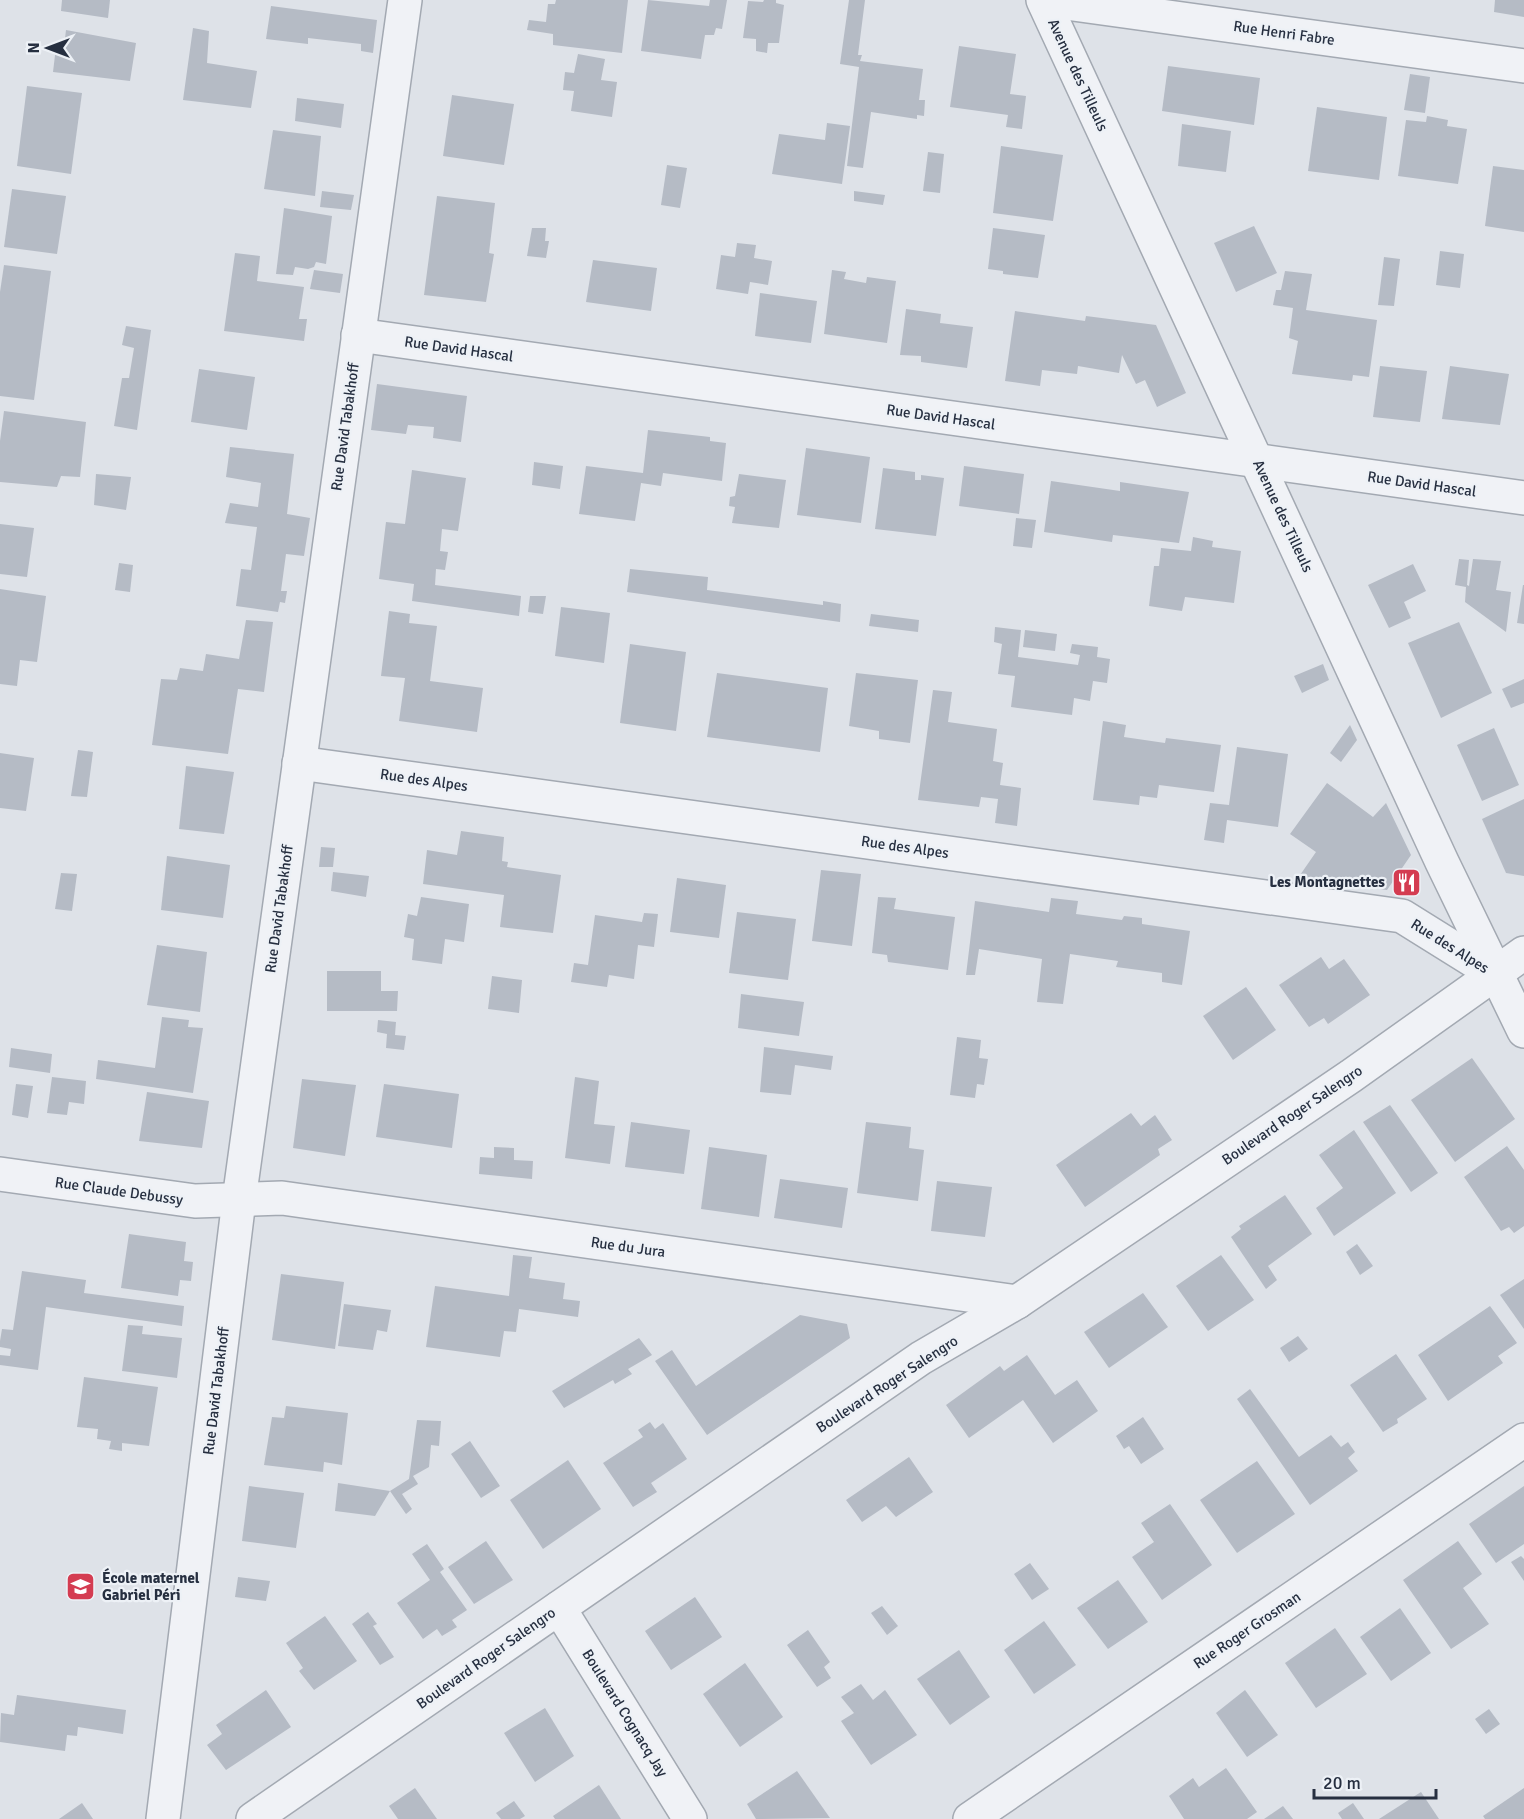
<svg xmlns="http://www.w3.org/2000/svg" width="1524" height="1819" font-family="Signika,sans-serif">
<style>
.building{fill:#b5bbc5}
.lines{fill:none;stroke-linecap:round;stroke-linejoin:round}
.minor-casing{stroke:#a3a9b2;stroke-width:36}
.minor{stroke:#f0f2f6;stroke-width:33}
.labels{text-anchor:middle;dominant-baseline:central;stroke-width:4.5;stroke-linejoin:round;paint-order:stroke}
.street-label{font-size:15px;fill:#262f40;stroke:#edf1f6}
.poi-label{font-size:15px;font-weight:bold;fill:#262f40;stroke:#edf1f6;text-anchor:end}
</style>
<rect width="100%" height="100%" fill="#dee2e8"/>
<g class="building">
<path d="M62 0H110L108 18 61 11Z"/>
<path d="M556 0H628L622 53 553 45V34L527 30 529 20 546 22 548 4H555Z"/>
<path d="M648 0 709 6 710 0H727L722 29 716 28 714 35H705L701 59 641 51Z"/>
<path d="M764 0H776V3L784 5 779 43H768L767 53 756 51V39L743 38 748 1 763 2Z"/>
<path d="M849 0H865L858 55H862L860 61 923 69 919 100H925L924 116 917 115V119L871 112 863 168 847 166 859 67 840 64Z"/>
<path d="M1495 0H1524V17L1494 12Z"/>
<path d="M271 6 377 20 373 53 361 51V44L308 38V44L266 39Z"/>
<path d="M193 28 209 31 207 63 257 71 251 108 183 100Z"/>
<path d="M66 30 136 43 130 81 53 72 56 47H64Z"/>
<path d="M959 46 1016 54 1010 94 1026 96 1022 129 1006 127 1008 115 950 107Z"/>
<path d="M578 54 605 59 601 80 617 82 612 117 571 111 574 91 563 90 565 72 574 73Z"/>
<path d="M1168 66 1260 78 1254 125 1162 111Z"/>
<path d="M1410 74 1430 77 1425 113 1404 110Z"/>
<path d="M27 86 82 93 71 174 17 166Z"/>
<path d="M452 95 514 104 504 165 443 156Z"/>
<path d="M297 98 344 104 341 128 295 121Z"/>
<path d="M1317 107 1387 117 1379 180 1308 171Z"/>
<path d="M1427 116 1448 120 1447 126 1467 129 1458 184 1398 176 1406 120 1426 122Z"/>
<path d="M827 123 850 126 842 184 772 174 779 134 825 140Z"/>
<path d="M1182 124 1231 131 1226 172 1178 166Z"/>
<path d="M273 130 321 136 315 196 264 189Z"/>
<path d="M1001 146 1063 155 1053 221 993 213Z"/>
<path d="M928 152 944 154 940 193 923 191Z"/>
<path d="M667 165 687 168 680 208 661 205Z"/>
<path d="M1493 166 1524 170V232L1485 226Z"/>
<path d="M12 189 66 196 57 254 4 247Z"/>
<path d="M322 191 354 195 351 210 320 207Z"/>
<path d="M854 191 885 195 883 205 854 201Z"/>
<path d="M437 196 495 203 489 253 494 254 486 302 424 295Z"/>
<path d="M284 208 332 216 326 264 316 262 314 267 308 269 295 267 293 275 276 274Z"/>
<path d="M1254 226 1277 273 1236 292 1214 243Z"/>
<path d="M532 228H546L545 241H549L546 258 527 256Z"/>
<path d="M993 228 1045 235 1038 278 1003 274V271L988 269Z"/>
<path d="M737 243 756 245 754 258 772 261 768 285 750 282 748 294 716 289 721 255 735 257Z"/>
<path d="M1440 251 1464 254 1460 288 1436 285Z"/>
<path d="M235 253 260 256 257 281 304 287 299 319H307L304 341 224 331Z"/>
<path d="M1384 257 1400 259 1394 306 1378 305Z"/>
<path d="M593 260 657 268 651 311 586 302Z"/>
<path d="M4 265 51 271 34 400 0 396V292Z"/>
<path d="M314 270 343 274 340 293 310 289Z"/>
<path d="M832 270 846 272 844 279 866 283 867 277 896 281 887 343 824 334Z"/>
<path d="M1285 271 1312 274 1306 310 1377 320 1369 377 1353 375 1352 381 1292 374 1298 341 1289 338 1293 308 1273 305 1276 290H1281Z"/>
<path d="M760 293 817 301 811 343 755 336Z"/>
<path d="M906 309 941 314 940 323 973 327 967 368 921 362V356L900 355Z"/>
<path d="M1015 311 1085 321 1086 316 1156 325 1186 393 1157 407 1145 380 1136 384 1122 355 1119 373 1078 366 1077 374 1042 370 1040 386 1005 381Z"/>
<path d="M126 326 151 330 137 430 114 426 122 378H129L134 348 122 345Z"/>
<path d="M1380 366 1427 371 1420 422 1373 417Z"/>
<path d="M1450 366 1509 374 1500 425 1442 419Z"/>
<path d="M199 369 255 377 247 430 191 422Z"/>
<path d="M377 384 467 396 461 442 433 438 434 427 408 425 406 434 371 430Z"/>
<path d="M4 411 86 422 80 477 61 476 57 487 0 482V441Z"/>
<path d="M648 430 710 437V441L726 443 722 481 663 473 661 486 641 483 635 521 579 514 586 466 643 473Z"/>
<path d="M230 447 294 454 287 514 310 518 304 556 286 554 281 591H287L285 603 280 602 278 612 236 606 241 569 251 570 257 527 225 523 230 503 258 507 261 483 226 477Z"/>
<path d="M806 448 870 457 861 523 797 515Z"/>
<path d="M534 462 563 466 560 489 532 485Z"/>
<path d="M964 466 1024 474 1019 514 959 506Z"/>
<path d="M883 468 915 472V480H921V475L944 478 936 536 875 529Z"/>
<path d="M412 470 466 478 458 531 442 529 440 551 448 552 445 570 436 569 435 585 521 596 519 616 412 601 414 584 379 579 386 522 405 524Z"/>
<path d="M96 474 131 477 126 510 94 505Z"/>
<path d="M739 474 786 480 779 528 732 523 735 507 729 506 730 497 735 496Z"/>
<path d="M1051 481 1120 491V482L1189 492 1179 543 1113 535 1112 542 1044 532Z"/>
<path d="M1016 518 1036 520 1032 548 1013 546Z"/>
<path d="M0 524 34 528 27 577 0 574Z"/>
<path d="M1193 537 1213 541 1212 547 1241 551 1234 603 1185 597 1182 611 1149 606 1154 566H1159L1161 548 1191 551Z"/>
<path d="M1459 559 1469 560 1467 585 1469 586 1473 559 1501 561 1496 590 1511 592 1506 632 1465 602 1466 587 1455 585Z"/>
<path d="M119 563 133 565 130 592 115 590Z"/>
<path d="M1413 564 1426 591 1404 602 1411 618 1389 628 1368 585Z"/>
<path d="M630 569 708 577 707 590 823 605V601L841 604 840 622 627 592Z"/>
<path d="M1523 585H1524V624L1517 623Z"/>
<path d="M0 589 46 596 37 662 20 660 17 686 0 684Z"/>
<path d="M530 596H546L543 614 528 612Z"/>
<path d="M561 607 610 613 604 663 555 656Z"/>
<path d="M389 611 410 614 409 623 437 626 430 681 483 688 477 732 399 721 405 678 381 676Z"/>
<path d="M871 614 919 620 918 632 869 626Z"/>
<path d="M246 620 273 622 264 692 238 689 228 754 152 745 161 679 177 680 180 668 203 671 206 654 239 659Z"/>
<path d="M1459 622 1492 693 1441 718 1408 643Z"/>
<path d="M995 627 1021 630 1018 657 1078 665 1080 655 1070 653 1072 644 1098 647 1097 657 1110 659 1107 683 1093 681 1090 701 1074 698 1072 715 1011 707 1015 676 998 674 1002 644 994 642Z"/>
<path d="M1025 630 1057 634 1055 651 1023 647Z"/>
<path d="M630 644 686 652 676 731 620 723Z"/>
<path d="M1323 664 1329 680 1302 693 1294 676Z"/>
<path d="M717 673 828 688 820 752 707 737Z"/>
<path d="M856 673 918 680 910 743 879 739V731L849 726Z"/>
<path d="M1524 679V703L1511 708 1502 689Z"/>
<path d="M933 690 952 692 948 722 997 729 993 761 1003 763 1000 785 1021 788 1017 826 995 823 998 799 981 797 979 807 918 800Z"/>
<path d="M1103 721 1126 725 1124 737 1165 743 1166 738 1221 745 1214 792 1159 785 1157 798 1140 796 1139 805 1093 800Z"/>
<path d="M1350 725 1357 740 1341 762 1330 753Z"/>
<path d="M1494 728 1519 785 1482 801 1457 745Z"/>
<path d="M1237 747 1288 754 1278 827 1227 820 1224 843 1204 840 1210 803 1229 805Z"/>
<path d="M78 750 93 752 87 797 71 796Z"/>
<path d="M0 753 34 758 26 811 0 808Z"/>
<path d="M186 766 234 772 224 834 179 829Z"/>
<path d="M1327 783 1373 817 1386 803 1411 855 1387 890 1298 878 1316 852 1290 834Z"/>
<path d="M1524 799V876L1506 873 1482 819Z"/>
<path d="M461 831 504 837 502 861 508 862 507 867 561 875 553 933 500 927 504 895 423 884 427 850 457 855Z"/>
<path d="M321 847 335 848 333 867H319Z"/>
<path d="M167 856 230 865 223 918 161 910Z"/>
<path d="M821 870 861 874 852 946 812 941Z"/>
<path d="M333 872 369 876 366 897 331 891Z"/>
<path d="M61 873 77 874 72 911 55 909Z"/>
<path d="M677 878 726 885 719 938 670 932Z"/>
<path d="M421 897 469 904 464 942 445 939 442 964 412 960 414 939 404 937 408 914 417 916Z"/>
<path d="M878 897 896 898 894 909 955 917 948 970 888 962 887 955 872 953Z"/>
<path d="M1051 898 1078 901 1076 914 1122 920 1124 916 1142 918V924L1190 931 1182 985 1162 982V973L1116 967 1118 961 1070 954 1063 1004 1037 1002 1042 959 979 949 975 975H966L975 901 1049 912Z"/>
<path d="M737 912 796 919 788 980 729 973Z"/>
<path d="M644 913 658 914 654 947 638 945 634 979 609 975 607 987 571 982 574 963 588 965 595 915 642 922Z"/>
<path d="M157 945 207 952 200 1012 147 1005Z"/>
<path d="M1321 957 1329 969 1344 959 1370 995 1328 1024 1324 1018 1309 1027 1279 985Z"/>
<path d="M327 971H381V991H398L397 1011H327Z"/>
<path d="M492 976 522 980 519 1013 488 1009Z"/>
<path d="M1246 987 1276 1030 1233 1060 1203 1016Z"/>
<path d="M741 994 804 1002 799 1036 738 1028Z"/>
<path d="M162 1017 189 1020 188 1027 203 1028 193 1093 96 1079 98 1060 155 1068Z"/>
<path d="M378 1020 396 1022 395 1035 406 1036 404 1050 386 1048 387 1034 377 1032Z"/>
<path d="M957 1037 981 1040 979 1058 988 1059 984 1085 977 1084 975 1098 950 1095Z"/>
<path d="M764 1047 833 1056 831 1070 795 1065 791 1095 760 1092Z"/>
<path d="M11 1048 52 1054 50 1073 9 1067Z"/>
<path d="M1472 1058 1515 1119 1455 1162 1411 1100Z"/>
<path d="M52 1077 86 1081 84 1104 69 1102 67 1115 47 1113Z"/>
<path d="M575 1077 599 1081 594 1124 615 1126 610 1164 565 1158Z"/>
<path d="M302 1079 356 1085 345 1156 293 1148Z"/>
<path d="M16 1084 33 1086 28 1118 12 1115Z"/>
<path d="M384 1084 459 1094 452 1148 376 1137Z"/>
<path d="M147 1092 209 1101 202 1148 139 1141Z"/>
<path d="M1390 1105 1438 1173 1411 1192 1363 1122Z"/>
<path d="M1131 1113 1141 1126 1155 1115 1172 1140 1158 1149 1160 1155 1085 1207 1056 1165Z"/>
<path d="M631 1122 690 1130 684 1174 625 1167Z"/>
<path d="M866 1122 911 1127 909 1148 924 1150 918 1201 857 1193Z"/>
<path d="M1354 1130 1396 1193 1334 1236 1316 1208 1343 1188 1319 1155Z"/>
<path d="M1507 1146 1524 1170V1226L1514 1233 1509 1227 1501 1231 1464 1177Z"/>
<path d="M494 1147 514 1148V1160L533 1161 532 1179 479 1174 480 1157 494 1158Z"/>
<path d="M709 1147 767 1155 759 1217 701 1209Z"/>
<path d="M780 1179 848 1188 842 1228 774 1218Z"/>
<path d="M937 1181 992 1187 985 1237 931 1231Z"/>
<path d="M1285 1195 1312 1234 1268 1266 1277 1280 1266 1289 1231 1237 1241 1229 1239 1226Z"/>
<path d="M129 1234 186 1242 184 1261 193 1262 191 1281 180 1280 178 1296 121 1288Z"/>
<path d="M1357 1244 1373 1266 1360 1275 1346 1252Z"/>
<path d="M513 1255 532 1257 529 1278 565 1283 563 1299 580 1301 578 1317 519 1309 516 1332 504 1331 500 1357 426 1347 435 1286 509 1296Z"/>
<path d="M1221 1255 1254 1300 1208 1331 1176 1286Z"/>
<path d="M22 1271 86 1280 84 1293 184 1306 182 1326 46 1307 38 1370 0 1365V1355L10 1356 11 1349 0 1347V1341L2 1329 13 1330Z"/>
<path d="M281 1274 344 1282 335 1349 272 1340Z"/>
<path d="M1524 1279V1329L1500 1295Z"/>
<path d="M1143 1293 1168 1327 1109 1368 1084 1332Z"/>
<path d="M344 1304 391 1310 387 1332 377 1330 373 1350 338 1346Z"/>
<path d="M1490 1306 1517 1343 1498 1356 1503 1363 1448 1401 1418 1355Z"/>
<path d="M800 1315 847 1324 850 1338 707 1435 655 1361 672 1350 696 1386Z"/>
<path d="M128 1325 143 1326 142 1334 182 1338 177 1378 122 1371Z"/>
<path d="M1298 1336 1308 1349 1289 1362 1280 1348Z"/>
<path d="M639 1338 652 1355 628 1369 632 1374 615 1384 613 1380 564 1408 552 1391Z"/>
<path d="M1396 1354 1427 1399 1397 1419 1398 1423 1383 1432 1350 1385Z"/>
<path d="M1027 1355 1055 1395 1077 1380 1098 1411 1053 1443 1023 1400 969 1438 946 1405 1000 1366 1004 1371Z"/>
<path d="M84 1377 158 1387 149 1446 122 1443V1451L109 1449 111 1441 97 1439 98 1429 77 1427Z"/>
<path d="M1250 1389 1299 1457 1331 1435 1341 1447 1348 1442 1355 1452 1348 1458 1358 1471 1310 1505 1237 1399Z"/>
<path d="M286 1406 348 1413 342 1465 324 1462 323 1472 264 1465 272 1417 284 1418Z"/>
<path d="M1143 1417 1164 1449 1141 1464 1129 1446 1124 1449 1116 1436Z"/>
<path d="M417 1420 441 1421 439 1446 431 1445 429 1467 413 1476 418 1484 402 1494 412 1509 406 1514 390 1491 409 1479Z"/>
<path d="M650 1422 655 1429 663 1423 687 1459 651 1483 657 1492 633 1507 603 1463 643 1437 638 1430Z"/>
<path d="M470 1441 500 1486 481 1498 451 1454Z"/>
<path d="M909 1457 933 1492 896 1517 886 1506 862 1522 846 1500Z"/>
<path d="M568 1460 601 1509 543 1549 510 1500Z"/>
<path d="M1257 1461 1295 1514 1237 1553 1200 1500Z"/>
<path d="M338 1483 390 1491 375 1516 335 1511Z"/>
<path d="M249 1486 304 1493 296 1548 242 1541Z"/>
<path d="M1524 1486V1544L1496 1563 1469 1524Z"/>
<path d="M1170 1504 1212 1565 1162 1600 1132 1557 1154 1542 1141 1523Z"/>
<path d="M486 1541 513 1580 474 1604 448 1567Z"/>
<path d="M1458 1541 1482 1574 1463 1588 1489 1624 1451 1649 1403 1580Z"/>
<path d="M427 1544 444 1569 440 1572 467 1610 452 1620 457 1627 442 1636 437 1629 423 1639 397 1603 430 1580 412 1554Z"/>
<path d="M1521 1556 1524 1559V1581L1511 1562Z"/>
<path d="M1030 1563 1049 1589 1032 1600 1014 1574Z"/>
<path d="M238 1577 270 1581 266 1601 235 1597Z"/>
<path d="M1118 1580 1148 1622 1108 1649 1077 1608Z"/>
<path d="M695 1597 722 1637 671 1670 645 1631Z"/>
<path d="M882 1606 898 1626 887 1635 871 1613Z"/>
<path d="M1400 1608 1431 1653 1391 1681 1360 1637Z"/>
<path d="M368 1612 377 1624 373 1626 394 1657 380 1665 352 1624Z"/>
<path d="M325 1616 357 1661 314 1690 299 1671 303 1668 286 1643Z"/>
<path d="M1044 1621 1076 1665 1034 1694 1004 1650Z"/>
<path d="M1335 1628 1367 1674 1316 1708 1285 1663Z"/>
<path d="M808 1630 830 1662 824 1667 831 1678 817 1687 787 1645Z"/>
<path d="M959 1650 990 1697 950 1725 917 1679Z"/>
<path d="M745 1663 783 1717 740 1747 703 1694Z"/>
<path d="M861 1684 873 1700 885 1690 917 1735 871 1765 841 1721 854 1713 841 1697Z"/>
<path d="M266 1690 291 1727 226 1770 207 1745 222 1734 216 1725Z"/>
<path d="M1245 1690 1278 1735 1247 1757 1216 1713Z"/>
<path d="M17 1695 126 1710 123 1734 78 1727 77 1736 67 1735 65 1751 0 1742 1 1713 14 1715Z"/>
<path d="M545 1708 574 1756 535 1782 504 1733Z"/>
<path d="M1489 1709 1500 1724 1486 1734 1475 1719Z"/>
<path d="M1226 1768 1257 1812 1247 1819H1184L1169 1796 1193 1778 1199 1787Z"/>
<path d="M797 1771 830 1818 756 1819 747 1804Z"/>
<path d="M599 1785 621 1819H555L553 1816Z"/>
<path d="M415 1788 437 1819H398L389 1806Z"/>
<path d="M1524 1788V1819H1485L1483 1816Z"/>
<path d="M1421 1792 1439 1819H1379Z"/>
<path d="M514 1801 525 1816 520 1819H501L496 1813Z"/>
<path d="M82 1803 93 1819H59Z"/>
<path d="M1353 1803 1364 1819H1342L1338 1813Z"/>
<path d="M1283 1806 1293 1819H1264Z"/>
</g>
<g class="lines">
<defs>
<g id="minor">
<path d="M1043 0 1442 862 1524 1031"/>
<path d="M1044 0 1524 66"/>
<path d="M358 335 1524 498"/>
<path d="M299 763 1402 916 1495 974"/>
<path d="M0 1174 195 1201 282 1198 1017 1302"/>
<path d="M559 1608 690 1819"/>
<path d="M163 1819 239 1200 405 0"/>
<path d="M253 1819 921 1358 1017 1302 1351 1076 1524 953"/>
<path d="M970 1819 1524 1440"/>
</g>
</defs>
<use href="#minor" class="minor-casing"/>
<use href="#minor" class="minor"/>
</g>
<defs>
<symbol id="restaurant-square" viewBox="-11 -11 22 22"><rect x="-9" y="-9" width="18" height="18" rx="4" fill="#d43c51" stroke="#edf1f6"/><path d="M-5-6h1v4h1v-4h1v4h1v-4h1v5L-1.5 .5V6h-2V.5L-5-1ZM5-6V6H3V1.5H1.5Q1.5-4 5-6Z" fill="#fff"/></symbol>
<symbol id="school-square" viewBox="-11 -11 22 22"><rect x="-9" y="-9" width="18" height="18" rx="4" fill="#d43c51" stroke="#edf1f6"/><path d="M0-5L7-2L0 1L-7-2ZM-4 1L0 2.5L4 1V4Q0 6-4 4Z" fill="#fff"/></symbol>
</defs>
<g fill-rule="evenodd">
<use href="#restaurant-square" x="1390" y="866" width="33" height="33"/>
<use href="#school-square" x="64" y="1570" width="33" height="33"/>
</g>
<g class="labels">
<g class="street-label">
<text transform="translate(1284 33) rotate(8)">Rue Henri Fabre</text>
<text transform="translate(1078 75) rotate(65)">Avenue des Tilleuls</text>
<text transform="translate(459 349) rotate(8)">Rue David Hascal</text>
<text transform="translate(941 417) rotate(8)">Rue David Hascal</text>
<text transform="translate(345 427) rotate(-82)">Rue David Tabakhoff</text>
<text transform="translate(1422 484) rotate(8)">Rue David Hascal</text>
<text transform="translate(1283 516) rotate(65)">Avenue des Tilleuls</text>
<text transform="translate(424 780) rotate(8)">Rue des Alpes</text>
<text transform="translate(905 847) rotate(8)">Rue des Alpes</text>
<text transform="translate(279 909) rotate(-82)">Rue David Tabakhoff</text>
<text transform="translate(1450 946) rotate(32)">Rue des Alpes</text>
<text transform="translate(1292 1115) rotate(-34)">Boulevard Roger Salengro</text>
<text transform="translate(119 1191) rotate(8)">Rue Claude Debussy</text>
<text transform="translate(628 1247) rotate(8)">Rue du Jura</text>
<text transform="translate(887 1384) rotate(-33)">Boulevard Roger Salengro</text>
<text transform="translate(216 1391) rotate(-83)">Rue David Tabakhoff</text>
<text transform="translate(1247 1630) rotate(-34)">Rue Roger Grosman</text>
<text transform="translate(486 1658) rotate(-35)">Boulevard Roger Salengro</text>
<text transform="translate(625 1713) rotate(58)">Boulevard Cognacq Jay</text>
</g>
<g class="poi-label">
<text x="1385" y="882">Les Montagnettes</text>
<text x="102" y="1578" text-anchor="start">École maternel<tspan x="102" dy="17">Gabriel Péri</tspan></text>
</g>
</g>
<g transform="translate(48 48) rotate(270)" stroke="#edf1f6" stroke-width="4.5" paint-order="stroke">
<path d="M0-4.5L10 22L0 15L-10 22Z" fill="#262f40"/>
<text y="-9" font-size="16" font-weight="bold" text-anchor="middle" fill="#262f40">N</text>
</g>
<path d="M1314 1789v9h122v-9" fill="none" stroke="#262f40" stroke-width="3"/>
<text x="1323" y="1789" font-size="18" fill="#262f40" stroke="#edf1f6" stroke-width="4.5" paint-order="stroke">20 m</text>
</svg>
